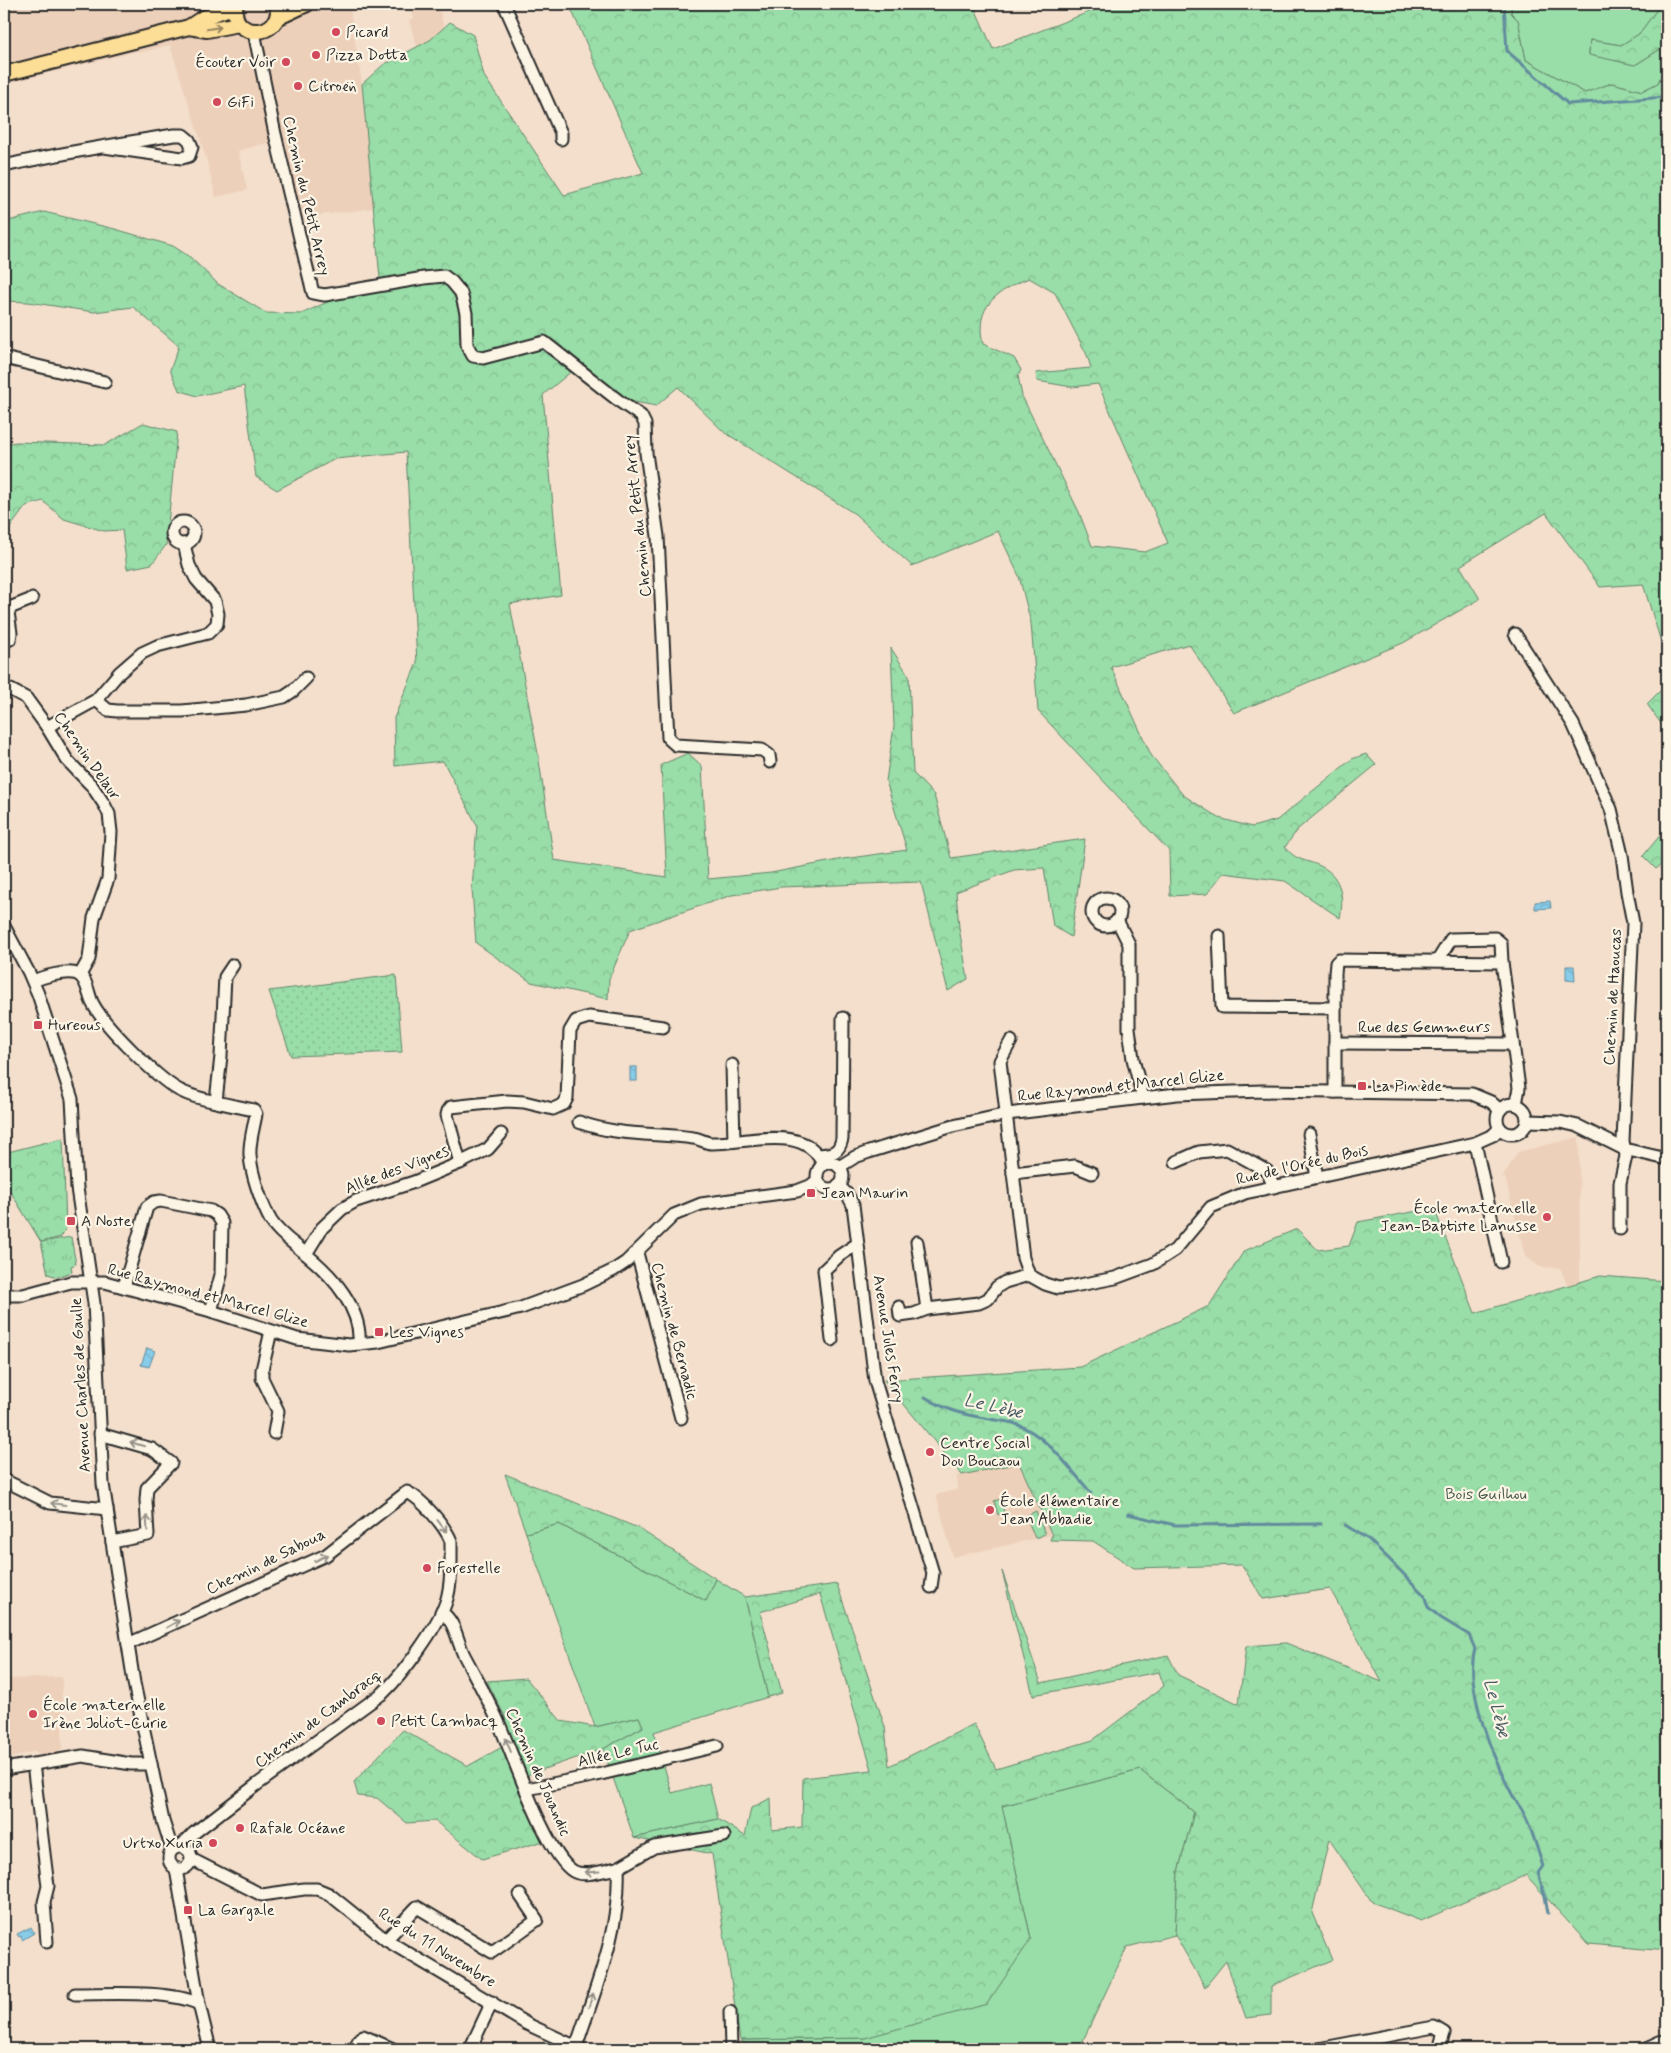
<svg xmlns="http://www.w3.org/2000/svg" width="1671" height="2053" font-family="Mynerve,sans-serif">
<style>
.built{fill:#edd0ba}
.grass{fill:#99dda8;stroke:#62846a}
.forest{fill:url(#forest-crowns);stroke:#62846a;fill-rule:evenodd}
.park{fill:url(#park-tufts);stroke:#62846a}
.garden{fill:url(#garden-dots);stroke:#62846a}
.water{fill:url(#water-waves);stroke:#628c9d}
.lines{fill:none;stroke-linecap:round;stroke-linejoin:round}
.stream{stroke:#628c9d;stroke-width:3}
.minor-casing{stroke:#2b2b2b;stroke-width:15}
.major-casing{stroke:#2b2b2b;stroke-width:18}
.minor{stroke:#fcf5e5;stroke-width:11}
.major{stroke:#fdde96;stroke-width:14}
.oneway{stroke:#948460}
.oneway2{stroke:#949088}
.poi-dot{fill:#d1495b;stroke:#fcf5e5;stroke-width:2}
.labels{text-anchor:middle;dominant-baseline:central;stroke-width:4.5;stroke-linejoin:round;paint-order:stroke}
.poi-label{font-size:16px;fill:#2b2b2b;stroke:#fcf5e5;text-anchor:start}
.street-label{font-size:16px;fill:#2b2b2b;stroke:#fcf5e5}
.park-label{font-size:16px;fill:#46584a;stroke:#fcf5e5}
.water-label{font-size:18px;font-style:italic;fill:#475b64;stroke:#fcf5e5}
</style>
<defs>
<pattern id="forest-crowns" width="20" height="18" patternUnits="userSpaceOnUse" patternTransform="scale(1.25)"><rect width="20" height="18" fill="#99dda8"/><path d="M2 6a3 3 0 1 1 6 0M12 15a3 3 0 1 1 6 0" fill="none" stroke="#84be91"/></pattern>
<pattern id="park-tufts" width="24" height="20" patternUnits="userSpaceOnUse" patternTransform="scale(1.25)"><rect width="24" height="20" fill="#99dda8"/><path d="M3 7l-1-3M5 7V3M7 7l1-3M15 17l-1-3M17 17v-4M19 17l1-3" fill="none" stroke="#84be91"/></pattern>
<pattern id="garden-dots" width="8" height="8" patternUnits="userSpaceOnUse" patternTransform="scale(1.25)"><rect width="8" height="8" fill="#99dda8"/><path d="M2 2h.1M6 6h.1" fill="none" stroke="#84be91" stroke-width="1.8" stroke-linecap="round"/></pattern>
<pattern id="water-waves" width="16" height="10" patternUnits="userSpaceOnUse" patternTransform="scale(1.25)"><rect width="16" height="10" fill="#87cce9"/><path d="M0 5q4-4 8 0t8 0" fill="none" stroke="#75afc8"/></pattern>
</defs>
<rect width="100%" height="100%" fill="#f3dfcc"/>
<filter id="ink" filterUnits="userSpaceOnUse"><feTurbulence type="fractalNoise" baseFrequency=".02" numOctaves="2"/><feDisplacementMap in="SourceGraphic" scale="10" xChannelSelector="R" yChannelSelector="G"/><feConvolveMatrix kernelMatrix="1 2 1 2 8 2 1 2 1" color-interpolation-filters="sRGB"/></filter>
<g filter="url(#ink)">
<g class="built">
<path d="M4 4H349L362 84 374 208 290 219 270 142 238 151 247 190 216 197 207 161 170 45 139 53 138 51 4 84Z"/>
<path d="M396 4H438L444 28 430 40 417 47 409 20 414 18 411 8 401 11 400 5Z"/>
<path d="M1579 1137 1580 1282 1568 1286 1560 1268 1540 1267 1525 1256 1505 1177 1502 1178 1518 1152Z"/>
<path d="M1019 1462 1052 1535 953 1557 936 1495 958 1489 957 1476Z"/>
<path d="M62 1677V1748L57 1753 41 1755 35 1751 4 1760V1679Z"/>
</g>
<g class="grass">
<path d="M1511 4H1661L1639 34 1621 45 1590 40 1589 54 1635 65 1667 45V63L1658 83 1642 91 1612 83 1585 93 1526 60 1518 20 1511 13Z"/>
<path d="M1001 1499 1004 1513 998 1515 994 1501Z"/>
<path d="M1036 1511 1045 1534 1035 1538 1026 1516Z"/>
<path d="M559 1524 706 1601 716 1579 745 1597 768 1697 654 1732 672 1793 709 1783 718 1819 634 1838 603 1749 643 1727 639 1717 595 1727 526 1533Z"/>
<path d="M1140 1770 1194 1812 1178 1872 1175 1935 1127 1947 1079 2049H752L740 2040 865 2038 1031 1939 1002 1806Z"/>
</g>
<g class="forest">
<path d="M569 4H973L993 49 1110 4H1511V13L1518 20 1526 60 1585 93 1612 83 1642 91 1658 83 1667 63V661L1643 584 1600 587 1546 513 1460 566 1480 599 1403 643 1234 713 1189 644 1111 667 1151 755 1183 795 1219 818 1252 827 1277 820 1352 759 1366 754 1376 765 1298 829 1285 847C1297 862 1306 859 1322 867 1342 877 1344 899 1340 918L1285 881 1223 873 1207 894 1170 896 1169 851 1038 711 1031 623 1019 576 998 531 912 566 855 514 724 432 678 387 656 406 624 400 579 365 543 395 561 595 510 604 538 754 554 860 667 877 661 765 688 753 702 766 708 879 771 873 843 859 907 850 886 781 894 726 891 648 909 676 913 773 934 795 951 858 1085 839 1071 937 1053 926 1044 868 1014 870 956 892 959 928 968 979 948 991 921 882 781 887 732 895 630 930 609 979 608 999 531 982 476 943 472 889 477 825 443 761 395 766 394 718 417 663 406 452 335 459 277 490 256 477 244 386 197 396 179 390 170 370 179 346 133 307 94 312 28 302 4 301V222L44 212 115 229 173 246 190 257 218 284 266 313 301 314 380 278 362 84 383 65 430 40 450 22 473 35 484 76 564 195 643 173ZM1029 278 1055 293 1087 355 1091 368 1036 373 1037 381 1072 387 1098 384 1168 543 1145 552 1092 546 1079 512 1022 396 1018 376 1021 370 1014 358 983 344C974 306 997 291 1029 278Z"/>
<path d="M1661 4H1667V45L1635 65 1589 55 1590 40 1621 45 1639 34Z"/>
<path d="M143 423 177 432 166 545 152 564 127 569 122 530 104 531 64 519 43 501 26 506 4 536V444L17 442 105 445Z"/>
<path d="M1667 684V732L1647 704Z"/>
<path d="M1667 827V860L1656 869 1643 856Z"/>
<path d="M63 1138 66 1228 61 1237 41 1242 10 1191 4 1188V1153Z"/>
<path d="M1434 1208 1475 1313 1600 1276 1667 1281V1951L1588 1944 1526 1875 1421 1921 1372 1902 1329 1839 1312 1913 1332 1960 1271 1986V2015L1246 2018 1226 1961 1205 1987 1175 1935 1178 1872 1194 1812 1140 1770 1002 1806 1031 1939 987 2004 865 2038 740 2040 712 1854 634 1838 718 1819 745 1836 751 1808 771 1798 772 1830 802 1827 803 1778 872 1770 820 1594 760 1612 782 1693 768 1697 745 1597 837 1584 885 1727 889 1766 974 1724 996 1769 1093 1740 1164 1686 1159 1672 1033 1695 1002 1571 1041 1683 1168 1655 1178 1675 1239 1704 1246 1646 1286 1643 1382 1682 1330 1589 1263 1599 1242 1565 1134 1568 1093 1541 1050 1540 1052 1535 1019 1463 962 1475 884 1380 1080 1367 1209 1306 1244 1251 1297 1229 1318 1250 1349 1246 1358 1222Z"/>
<path d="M505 1474 638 1528 716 1579 706 1601 559 1524 526 1533Z"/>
<path d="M526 1678 561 1721 595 1727 639 1717 643 1727 603 1749 529 1774 523 1801 544 1841 482 1859 435 1821 407 1823 377 1798 358 1796 354 1782 403 1730 468 1766 502 1747 505 1717 487 1681Z"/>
</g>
<path class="park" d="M71 1237 76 1264 71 1266 72 1272 57 1277 48 1274 41 1242Z"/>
<path class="garden" d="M396 975 402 1052 291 1056 269 991Z"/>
<g class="water">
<path d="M1550 901 1551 908 1535 909V902Z"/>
<path d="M1566 966H1574L1575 981 1566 980Z"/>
<rect x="630" y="1067" width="7" height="14"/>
<path d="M147 1348 155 1351 149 1367 141 1365Z"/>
<path d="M31 1927 34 1933 22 1940 21 1936 19 1937 17 1934Z"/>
</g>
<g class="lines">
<g class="stream">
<path d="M1504 4 1507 51 1568 104 1667 97"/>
<path d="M925 1397C947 1411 965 1415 990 1419 998 1421 1008 1421 1016 1424 1048 1436 1069 1468 1091 1493"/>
<path d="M1128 1514 1175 1525 1321 1524"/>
<path d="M1345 1525 1368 1539 1388 1558 1424 1595 1428 1607 1441 1618 1469 1635 1475 1649C1464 1687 1494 1761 1513 1796 1516 1802 1520 1806 1523 1812 1532 1828 1537 1849 1543 1866L1538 1873 1545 1896 1548 1913"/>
</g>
<defs>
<g id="minor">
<path d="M504 4 561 133V139"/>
<path d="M254 32 275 134 313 293 325 295 424 278 444 276 452 282 461 293 466 313 467 345 473 356 483 358 544 342 619 401 641 416 645 424 646 453 658 536 668 738 676 745 762 750 769 755 770 762"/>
<path d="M4 166C60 153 117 144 174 135H183L189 140 192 147 189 156 182 158 104 147"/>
<path d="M4 358 105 382"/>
<circle cx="183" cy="533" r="11"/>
<path d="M1515 634 1573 724 1611 809 1622 855 1627 892 1633 923 1623 1141 1626 1156 1620 1183V1229"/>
<path d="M4 642 10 639 11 633 8 612 12 607 32 599"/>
<path d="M4 690H11L26 698 47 727 67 760 92 786 104 804 109 814 111 832 108 879 94 918 89 959 80 975"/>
<path d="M96 700 108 710 117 711H182L246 705 284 697 293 691 306 678"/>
<path d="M47 727 96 700 119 673 142 653 157 646 208 633 217 624 218 614 215 601 196 579 189 565 184 544"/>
<circle cx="1106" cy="912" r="14"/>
<path d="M1117 920 1129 944V1028L1133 1059 1143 1098"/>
<path d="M4 926 29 973 38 994 72 1099 77 1188 94 1303 103 1484 134 1683 163 1821 172 1849"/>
<path d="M1219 936 1222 1007 1335 1008"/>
<path d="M1438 960 1451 939 1495 938 1501 943 1502 962"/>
<path d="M33 981C42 977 67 970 77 974 88 978 88 996 93 1004 104 1025 161 1083 183 1092 202 1101 233 1105 254 1110L256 1114C254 1127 249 1142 250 1155 251 1174 262 1205 271 1221 280 1235 295 1244 307 1255 333 1276 362 1309 359 1344"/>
<path d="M1011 1041 1000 1061 1023 1258 1029 1275 1045 1284 1058 1288 1069 1287 1115 1278 1153 1264 1175 1250 1211 1207 1245 1193 1475 1143 1493 1135 1500 1128"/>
<path d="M1335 1043 1513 1044"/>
<path d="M732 1065 734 1141"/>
<path d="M1335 1092V974L1336 963 1339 960 1502 962 1517 1073 1519 1088 1516 1104"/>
<path d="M216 1101 221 1056 225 977 233 965"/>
<circle cx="1512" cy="1119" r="15"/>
<path d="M1528 1121 1560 1122 1578 1126 1624 1149 1667 1159"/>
<path d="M579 1122C616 1136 654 1133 693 1138 699 1138 705 1143 711 1143 744 1144 807 1122 823 1165"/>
<path d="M1309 1134 1317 1177"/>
<path d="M1475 1143 1501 1262"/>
<path d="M819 1155C832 1154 839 1153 842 1139L843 1018"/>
<path d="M1176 1162 1199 1152 1227 1149 1267 1171 1274 1187"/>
<path d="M460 1163 447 1115 448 1111 451 1107 507 1101 524 1102 553 1109 564 1104 567 1098 570 1031 576 1021 589 1017 663 1027"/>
<circle cx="830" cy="1176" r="13"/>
<path d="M839 1167 855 1157 869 1152 953 1126 1007 1114 1177 1094 1262 1091 1472 1094 1491 1102 1500 1110"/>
<path d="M1013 1173 1075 1166 1092 1173"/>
<path d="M838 1185 847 1194 853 1205 875 1381 933 1573 931 1587"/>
<path d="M917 1242 927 1309 979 1303 988 1299 997 1287 1005 1282 1029 1275"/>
<path d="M637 1253 681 1418"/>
<path d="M306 1254 322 1228 342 1209 356 1201 414 1182 460 1163 488 1149 501 1134"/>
<path d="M124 1287 147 1207 154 1202 161 1201 211 1211 217 1215 222 1223 221 1275 211 1311"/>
<path d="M4 1295H23L71 1282H105L211 1311 297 1339 349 1345 378 1342 521 1308 583 1285 614 1270 626 1262 674 1215 701 1204 797 1191 810 1186 818 1180"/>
<path d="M899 1307 900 1316 914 1314 927 1309"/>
<path d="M271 1331 262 1370V1378L278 1411 274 1433"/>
<path d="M832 1340 824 1270 839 1256 857 1244"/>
<path d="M100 1434 152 1449 171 1463 147 1488 146 1500 148 1535 112 1542"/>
<path d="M4 1480 50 1503 107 1509"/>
<path d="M441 1612C455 1620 457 1641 464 1655 475 1676 487 1697 497 1719 512 1751 546 1855 573 1871 584 1878 605 1870 618 1868 621 1930 595 1989 576 2047"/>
<path d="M128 1644 326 1555 407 1492C422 1499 445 1526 451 1541 451 1560 452 1584 446 1602 437 1628 403 1674 383 1693L255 1786 194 1833 181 1846"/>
<path d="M33 1764 48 1886 44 1902 47 1942"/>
<path d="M4 1769 83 1756 131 1764H151"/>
<path d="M527 1789 597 1775 717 1746"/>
<circle cx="180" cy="1858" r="11"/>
<path d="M191 1859 262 1895 304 1889H317L329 1894 386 1940 527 2024 581 2049"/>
<path d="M618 1868 654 1847 724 1836"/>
<path d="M176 1869 199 2004 210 2049"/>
<path d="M386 1940 417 1907 492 1952 537 1920 520 1895"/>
<path d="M75 1994C109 1994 170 1990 199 2004"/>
<path d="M730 2012 731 2049"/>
<path d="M354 2049 360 2038 363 2036 393 2049"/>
<path d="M470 2049 492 2002"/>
<path d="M1318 2049 1434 2027 1444 2033 1439 2049"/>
<path d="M1647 2049 1667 2040"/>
</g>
<g id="major">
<path d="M236 4C227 41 286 39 277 4"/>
<path d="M277 18 307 4"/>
<path d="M189 27 207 30 239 24"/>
<path d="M4 74 189 27 203 18 235 6"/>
</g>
</defs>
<use href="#minor" class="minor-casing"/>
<use href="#major" class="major-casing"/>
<use href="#minor" class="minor"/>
<use href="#major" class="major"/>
</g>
<defs><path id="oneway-shaft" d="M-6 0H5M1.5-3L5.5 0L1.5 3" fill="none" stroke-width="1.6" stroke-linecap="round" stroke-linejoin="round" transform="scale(1.25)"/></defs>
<use class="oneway" href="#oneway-shaft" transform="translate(214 28) rotate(-10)"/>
<g class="oneway2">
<use href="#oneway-shaft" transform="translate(137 1444) rotate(-163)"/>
<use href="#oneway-shaft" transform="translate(58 1504) rotate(-172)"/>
<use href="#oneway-shaft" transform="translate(147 1523) rotate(-93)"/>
<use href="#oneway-shaft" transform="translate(442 1526) rotate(52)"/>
<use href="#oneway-shaft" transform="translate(321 1558) rotate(-28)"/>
<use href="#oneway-shaft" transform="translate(173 1624) rotate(-29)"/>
<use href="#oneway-shaft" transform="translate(508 1745) rotate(-113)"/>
<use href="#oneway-shaft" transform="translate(592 1872) rotate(176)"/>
<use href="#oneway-shaft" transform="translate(591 2000) rotate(-72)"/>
</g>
</g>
<g class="poi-dot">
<circle cx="336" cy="32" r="5"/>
<circle cx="316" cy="55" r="5"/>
<circle cx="286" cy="62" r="5"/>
<circle cx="298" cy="86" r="5"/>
<circle cx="217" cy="102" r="5"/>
<rect x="33" y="1020" width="10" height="10" rx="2.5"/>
<rect x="1357" y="1081" width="10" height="10" rx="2.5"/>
<rect x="806" y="1188" width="10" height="10" rx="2.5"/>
<circle cx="1547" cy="1217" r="5"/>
<rect x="66" y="1216" width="10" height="10" rx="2.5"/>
<rect x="374" y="1327" width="10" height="10" rx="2.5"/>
<circle cx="930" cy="1452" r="5"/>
<circle cx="990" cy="1510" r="5"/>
<circle cx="427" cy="1568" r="5"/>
<circle cx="33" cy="1714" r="5"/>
<circle cx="381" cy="1721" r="5"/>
<circle cx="240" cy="1828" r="5"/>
<circle cx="213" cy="1843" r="5"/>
<rect x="183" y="1905" width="10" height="10" rx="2.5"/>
</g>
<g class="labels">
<g class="poi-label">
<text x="346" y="32">Picard</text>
<text x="326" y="55">Pizza Dotta</text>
<text x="276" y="62" text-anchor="end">Écouter Voir</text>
<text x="308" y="86">Citroën</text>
<text x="227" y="102">GiFi</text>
<text x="48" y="1025">Hureous</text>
<text x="1372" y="1086">La Pinède</text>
<text x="821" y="1193">Jean Maurin</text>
<text x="1537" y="1208" text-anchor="end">École maternelle<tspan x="1537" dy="18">Jean-Baptiste Lanusse</tspan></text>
<text x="81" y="1221">A Noste</text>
<text x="389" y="1332">Les Vignes</text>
<text x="940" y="1443">Centre Social<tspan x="940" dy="18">Dou Boucaou</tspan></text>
<text x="1000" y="1501">École élémentaire<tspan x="1000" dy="18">Jean Abbadie</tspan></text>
<text x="437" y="1568">Forestelle</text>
<text x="43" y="1705">École maternelle<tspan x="43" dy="18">Irène Joliot-Curie</tspan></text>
<text x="391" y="1721">Petit Cambacq</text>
<text x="250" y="1828">Rafale Océane</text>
<text x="203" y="1843" text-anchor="end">Urtxo Xuria</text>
<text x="198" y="1910">La Gargale</text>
</g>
<g class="street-label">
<text transform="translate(306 196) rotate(77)">Chemin du Petit Arrey</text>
<text transform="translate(638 516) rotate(-96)">Chemin du Petit Arrey</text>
<text transform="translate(87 756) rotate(55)">Chemin Delaur</text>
<text transform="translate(1613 997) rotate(-87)">Chemin de Haoucas</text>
<text x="1424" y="1027">Rue des Gemmeurs</text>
<text transform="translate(1121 1086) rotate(-6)">Rue Raymond et Marcel Glize</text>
<text transform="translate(1302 1165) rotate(-13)">Rue de l'Orée du Bois</text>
<text transform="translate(397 1170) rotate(-21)">Allée des Vignes</text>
<text transform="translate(208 1296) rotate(15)">Rue Raymond et Marcel Glize</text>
<text transform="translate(674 1331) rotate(75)">Chemin de Bernadic</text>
<text transform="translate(888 1339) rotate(81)">Avenue Jules Ferry</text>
<text transform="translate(81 1385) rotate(-93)">Avenue Charles de Gaulle</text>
<text transform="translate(266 1562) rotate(-26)">Chemin de Saboua</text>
<text transform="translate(318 1719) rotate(-37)">Chemin de Cambracq</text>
<text transform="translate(618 1753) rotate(-13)">Allée Le Tuc</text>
<text transform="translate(538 1772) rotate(66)">Chemin de Jouandic</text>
<text transform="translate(437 1948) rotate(32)">Rue du 11 Novembre</text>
</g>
<g class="park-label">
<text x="1486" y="1494">Bois Guilhou</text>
</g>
<g class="water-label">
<text transform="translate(993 1407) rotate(14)">Le Lèbe</text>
<text transform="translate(1496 1708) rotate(76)">Le Lèbe</text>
</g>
</g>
<rect width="1671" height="2053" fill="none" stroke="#fcf5e5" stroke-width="20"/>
<rect x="10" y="10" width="1651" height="2033" fill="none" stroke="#2b2b2b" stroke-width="2" filter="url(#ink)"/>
</svg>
